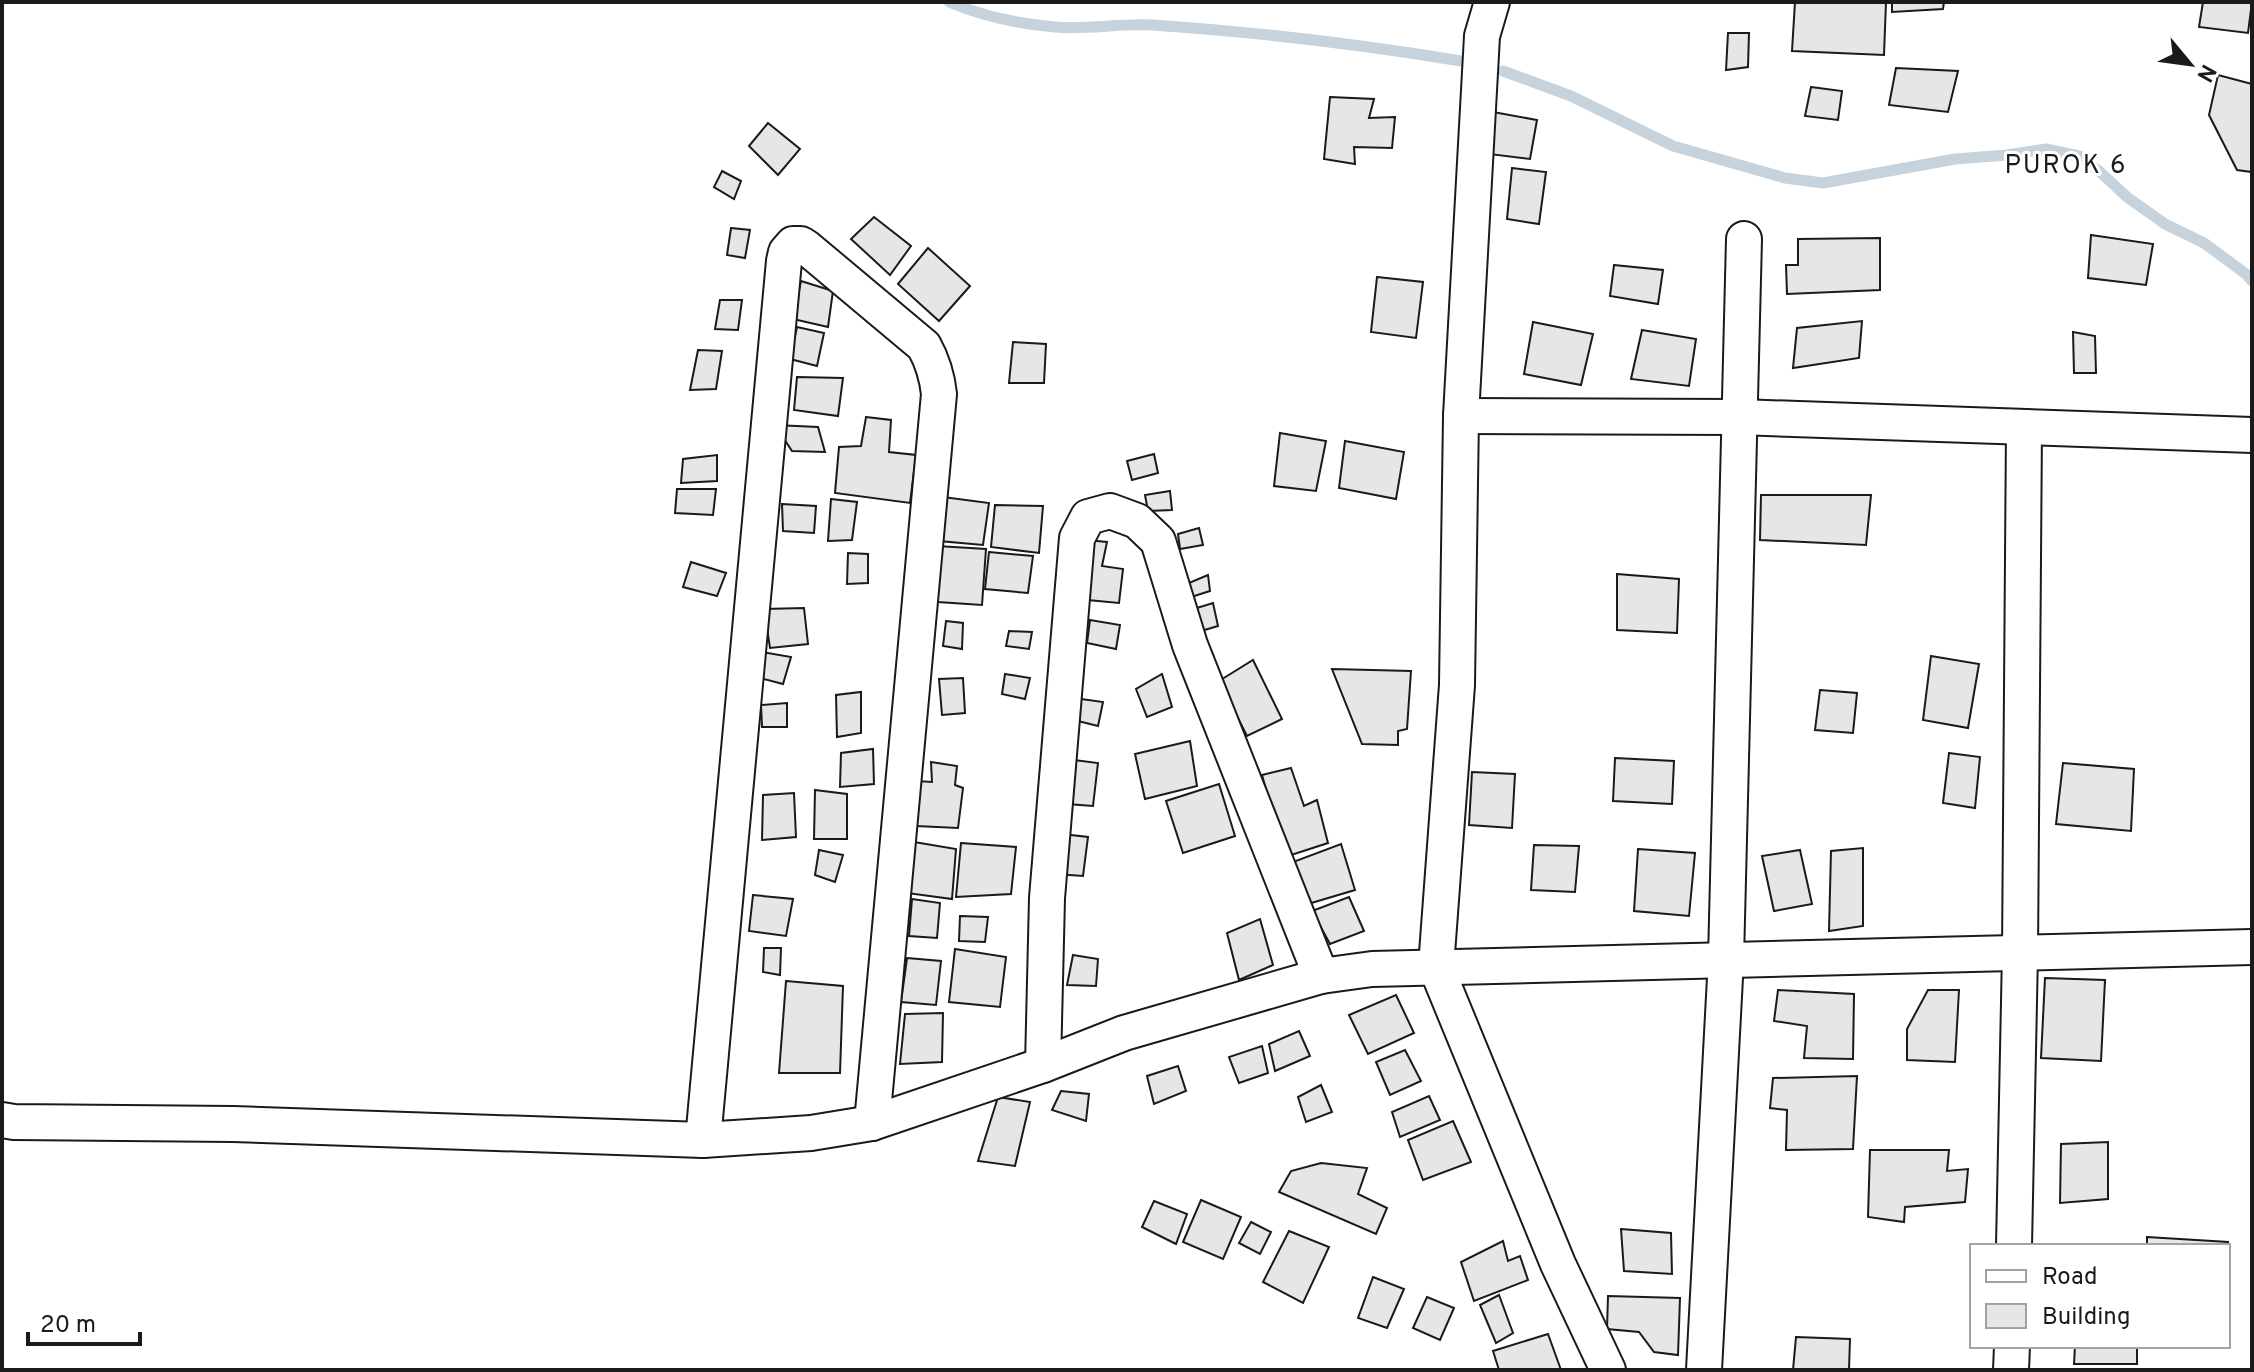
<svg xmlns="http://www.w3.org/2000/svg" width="2254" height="1372" font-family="Overpass,sans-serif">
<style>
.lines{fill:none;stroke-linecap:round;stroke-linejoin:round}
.stream{stroke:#c6d2dc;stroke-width:11}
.building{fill:#e6e6e6;stroke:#1a1a1a;stroke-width:2}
.street-casing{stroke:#1a1a1a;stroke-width:38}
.street{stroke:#fff;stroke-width:34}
.labels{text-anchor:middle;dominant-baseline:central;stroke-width:6;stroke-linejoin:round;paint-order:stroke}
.neighbourhood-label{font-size:26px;letter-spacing:2px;fill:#1a1a1a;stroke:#fff}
</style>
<rect width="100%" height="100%" fill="#fff"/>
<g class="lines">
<g class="stream">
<path d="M949 2C982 16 1019 24 1055 27 1087 30 1120 23 1153 25 1256 32 1359 44 1461 61"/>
<path d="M1503 71 1571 96 1673 146 1785 178 1823 183 1955 159 2007 155 2046 149 2079 156 2099 171 2127 197 2165 224 2204 243 2246 274 2252 281"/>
</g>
</g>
<g class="building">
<path d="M1795 2H1886L1884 55 1792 51Z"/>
<path d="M1892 2H1944L1943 9 1892 12Z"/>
<path d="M2203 2H2252L2248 33 2199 27Z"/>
<path d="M1728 33H1749L1748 67 1726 70Z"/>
<path d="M1896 68 1958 71 1948 112 1889 105Z"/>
<path d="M2218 75 2252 84V172L2237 170 2209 115Z"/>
<path d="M1811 87 1842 91 1838 120 1805 116Z"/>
<path d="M1330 97 1374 99 1369 118 1395 117 1392 148 1354 147 1355 164 1324 159Z"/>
<path d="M1493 112 1537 120 1530 159 1489 154Z"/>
<path d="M768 123 800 149 778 175 749 146Z"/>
<path d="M1512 168 1546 172 1539 224 1507 219Z"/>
<path d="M722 171 741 181 734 199 714 187Z"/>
<path d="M874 217 911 246 890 275 851 239Z"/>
<path d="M731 228 750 230 745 258 727 255Z"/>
<path d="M2091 235 2153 244 2146 285 2088 278Z"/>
<path d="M1880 238V290L1787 294 1786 265H1798V239Z"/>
<path d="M928 248 970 286 939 321 898 284Z"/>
<path d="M1614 265 1663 270 1658 304 1610 296Z"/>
<path d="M1377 277 1423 282 1416 338 1371 332Z"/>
<path d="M801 281 833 291 828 327 793 319Z"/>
<path d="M720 300H742L738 330 715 329Z"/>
<path d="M1862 321 1859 358 1793 368 1797 328Z"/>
<path d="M1533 322 1593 334 1581 385 1524 374Z"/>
<path d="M797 327 824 333 817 366 790 359Z"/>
<path d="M1642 330 1696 339 1689 386 1631 379Z"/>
<path d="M2073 332 2095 336 2096 373H2074Z"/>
<path d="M1013 342 1046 344 1044 383H1009Z"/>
<path d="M698 350 722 351 716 389 690 390Z"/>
<path d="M797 377 843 378 838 416 794 410Z"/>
<path d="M866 417 891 420 889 452 916 455 910 503 835 493 839 447 861 446Z"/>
<path d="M775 425 818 427 825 452 792 451Z"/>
<path d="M1280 433 1326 441 1316 491 1274 486Z"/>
<path d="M1345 441 1404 452 1396 499 1339 488Z"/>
<path d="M1154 454 1158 473 1132 480 1127 461Z"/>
<path d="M717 455V481L681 483 683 459Z"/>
<path d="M677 489H716L713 515 675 513Z"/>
<path d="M1170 491 1172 510 1148 511 1145 495Z"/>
<path d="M1761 495H1871L1866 545 1760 540Z"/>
<path d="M943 497 989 503 983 545 939 541Z"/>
<path d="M831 499 857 502 852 540 828 541Z"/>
<path d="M782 504 816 506 814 533 783 531Z"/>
<path d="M995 505 1043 506 1039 553 991 547Z"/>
<path d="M1199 528 1203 545 1180 549 1178 534Z"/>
<path d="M1086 540 1107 542 1102 566 1123 569 1119 603 1077 599Z"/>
<path d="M937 546 986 549 982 605 938 602Z"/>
<path d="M989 552 1033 556 1028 593 985 589Z"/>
<path d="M848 553 868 554V583L847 584Z"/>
<path d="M691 562 726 573 717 596 683 587Z"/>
<path d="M1617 574 1679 579 1677 633 1617 630Z"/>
<path d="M1208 575 1210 591 1188 598 1184 585Z"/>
<path d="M1213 603 1218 626 1191 634 1184 612Z"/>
<path d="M804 608 808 644 770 648 764 609Z"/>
<path d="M1090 620 1120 625 1116 649 1087 643Z"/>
<path d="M946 621 963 623 962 649 943 646Z"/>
<path d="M1009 631 1032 632 1029 649 1006 646Z"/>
<path d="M756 651 791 657 783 684 752 676Z"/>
<path d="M1931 656 1979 664 1968 728 1923 720Z"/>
<path d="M1253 660 1282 719 1247 736 1219 681Z"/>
<path d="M1332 669 1411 671 1407 729 1398 731V745L1362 744Z"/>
<path d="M1005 674 1030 678 1025 699 1002 694Z"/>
<path d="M1162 674 1172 707 1147 717 1136 689Z"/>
<path d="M963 678 965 713 942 715 939 679Z"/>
<path d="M1820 690 1857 693 1853 733 1815 730Z"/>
<path d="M861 692V733L837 737 836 695Z"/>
<path d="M1074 698 1103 702 1098 726 1070 719Z"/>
<path d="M787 703V727H762L761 705Z"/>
<path d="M1190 741 1197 786 1145 799 1135 754Z"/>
<path d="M873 749 874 784 840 787 841 753Z"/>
<path d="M1949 753 1980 757 1975 808 1943 803Z"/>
<path d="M1615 758 1674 761 1672 804 1613 801Z"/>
<path d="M1074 760 1098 763 1093 806 1067 804Z"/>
<path d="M931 762 957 766 955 785 963 788 958 828 916 826 917 781 932 782Z"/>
<path d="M2063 763 2134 769 2131 831 2056 824Z"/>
<path d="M1291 768 1304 806 1317 800 1328 843 1285 857 1262 775Z"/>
<path d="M1472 772 1515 774 1512 828 1469 825Z"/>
<path d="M1219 784 1235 836 1183 853 1166 801Z"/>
<path d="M815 790 847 794V839H814Z"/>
<path d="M794 793 796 837 762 840 763 795Z"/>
<path d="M1062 834 1088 837 1083 876 1056 874Z"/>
<path d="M914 842 956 849 952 899 907 893Z"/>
<path d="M961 843 1016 847 1011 894 956 897Z"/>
<path d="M1341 844 1355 890 1308 904 1293 862Z"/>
<path d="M1534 845 1579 846 1575 892 1531 890Z"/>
<path d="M1863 848V926L1829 931 1831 851Z"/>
<path d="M1638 849 1695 853 1689 916 1634 911Z"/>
<path d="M819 850 843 855 835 882 815 875Z"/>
<path d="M1800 850 1812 904 1774 911 1762 856Z"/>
<path d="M753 895 793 899 786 936 749 931Z"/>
<path d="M1349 897 1364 931 1330 944 1312 911Z"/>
<path d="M912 899 940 903 937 938 909 936Z"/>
<path d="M960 916 988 917 985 942 959 941Z"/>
<path d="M1260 919 1273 965 1239 980 1227 933Z"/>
<path d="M764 948H781L780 975 763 972Z"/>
<path d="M955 949 1006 957 1000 1007 949 1002Z"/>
<path d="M1073 955 1098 959 1096 986 1067 985Z"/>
<path d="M907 958 941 961 936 1005 901 1002Z"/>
<path d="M2045 978 2105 980 2101 1061 2041 1058Z"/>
<path d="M786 981 843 986 840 1073H779Z"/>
<path d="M1778 990 1854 994 1853 1059 1804 1058 1807 1026 1774 1021Z"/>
<path d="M1928 990H1959L1955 1062 1907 1060V1029Z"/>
<path d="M1396 995 1414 1033 1368 1054 1349 1015Z"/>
<path d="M943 1013 942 1062 900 1064 905 1014Z"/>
<path d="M1299 1031 1310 1056 1275 1071 1269 1044Z"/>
<path d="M1262 1046 1268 1073 1239 1083 1229 1057Z"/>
<path d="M1405 1050 1421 1081 1390 1095 1376 1062Z"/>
<path d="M1178 1066 1186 1091 1154 1104 1147 1076Z"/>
<path d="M1857 1076 1853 1149 1786 1150 1787 1110 1770 1108 1773 1078Z"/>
<path d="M1321 1085 1332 1112 1306 1122 1298 1097Z"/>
<path d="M1061 1091 1089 1094 1086 1121 1052 1110Z"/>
<path d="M1429 1096 1440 1120 1400 1137 1392 1112Z"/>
<path d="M998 1097 1030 1102 1015 1166 978 1161Z"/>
<path d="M1453 1121 1471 1162 1423 1180 1408 1140Z"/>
<path d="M2108 1142V1199L2060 1203 2061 1144Z"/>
<path d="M1870 1150H1949L1947 1171 1968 1169 1965 1202 1905 1207 1904 1222 1868 1217Z"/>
<path d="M1321 1163 1367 1168 1358 1194 1387 1208 1376 1234 1279 1192 1291 1171Z"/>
<path d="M1201 1200 1241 1217 1223 1259 1183 1242Z"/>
<path d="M1154 1201 1187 1214 1176 1244 1142 1227Z"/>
<path d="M1251 1222 1271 1232 1260 1254 1239 1243Z"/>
<path d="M1621 1229 1671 1233 1672 1274 1624 1271Z"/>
<path d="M1289 1231 1329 1247 1303 1303 1263 1282Z"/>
<path d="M2147 1237 2228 1242V1246H2147Z"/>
<path d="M1503 1241 1508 1261 1520 1256 1528 1280 1474 1301 1461 1262Z"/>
<path d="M1373 1277 1404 1289 1387 1328 1358 1318Z"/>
<path d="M1499 1295 1513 1333 1496 1343 1480 1305Z"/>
<path d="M1608 1296 1680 1298 1678 1355 1654 1352 1639 1332 1607 1329Z"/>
<path d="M1427 1297 1454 1308 1440 1340 1413 1328Z"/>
<path d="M1548 1334 1561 1370H1499L1493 1351Z"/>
<path d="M1796 1337 1850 1339 1849 1370H1793Z"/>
<path d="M2075 1346H2137V1364H2074Z"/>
</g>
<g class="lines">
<defs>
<g id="street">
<path d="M1492 2 1482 36 1461 416 1457 685 1436 967 1558 1264 1608 1370"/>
<path d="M1461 416 1739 417 2252 435"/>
<path d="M1043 1065 1047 898 1077 538 1088 517 1110 511 1137 521 1158 541 1190 645 1321 976"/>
<path d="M2 1120 14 1122 233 1124 703 1140 811 1133 872 1123 1043 1065 1124 1033 1321 976 1372 969 2252 947"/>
<path d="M703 1140 784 261 786 252 793 244H801L807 248 924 346C933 362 937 376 939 394L872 1123"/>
<path d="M2014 1246 2020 953 2024 427"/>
<path d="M1704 1370 1726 959 1744 239"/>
<path d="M2011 1370 2012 1346"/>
</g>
</defs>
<use href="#street" class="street-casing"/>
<use href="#street" class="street"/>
</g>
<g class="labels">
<g class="neighbourhood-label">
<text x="2066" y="166">PUROK 6</text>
</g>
</g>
<rect width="2254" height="1372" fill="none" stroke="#1a1a1a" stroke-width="8"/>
<rect x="1970" y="1244" width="260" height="104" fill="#ffffff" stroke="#a3a3a3" stroke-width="2"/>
<rect x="1986" y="1270" width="40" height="12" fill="#ffffff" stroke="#a3a3a3" stroke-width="2"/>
<text x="2042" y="1284" font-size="24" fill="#1a1a1a">Road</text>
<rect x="1986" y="1304" width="40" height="24" fill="#e6e6e6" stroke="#a3a3a3" stroke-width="2"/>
<text x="2042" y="1324" font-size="24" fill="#1a1a1a">Building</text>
<g transform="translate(2190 64) rotate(119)" stroke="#ffffff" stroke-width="6" paint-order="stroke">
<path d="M0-6L14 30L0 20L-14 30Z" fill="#1a1a1a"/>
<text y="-12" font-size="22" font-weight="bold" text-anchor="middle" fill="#1a1a1a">N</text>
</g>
<path d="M28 1332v12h112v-12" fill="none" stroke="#1a1a1a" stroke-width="4"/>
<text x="40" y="1332" font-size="24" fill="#1a1a1a" stroke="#ffffff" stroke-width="6" paint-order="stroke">20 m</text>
</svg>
